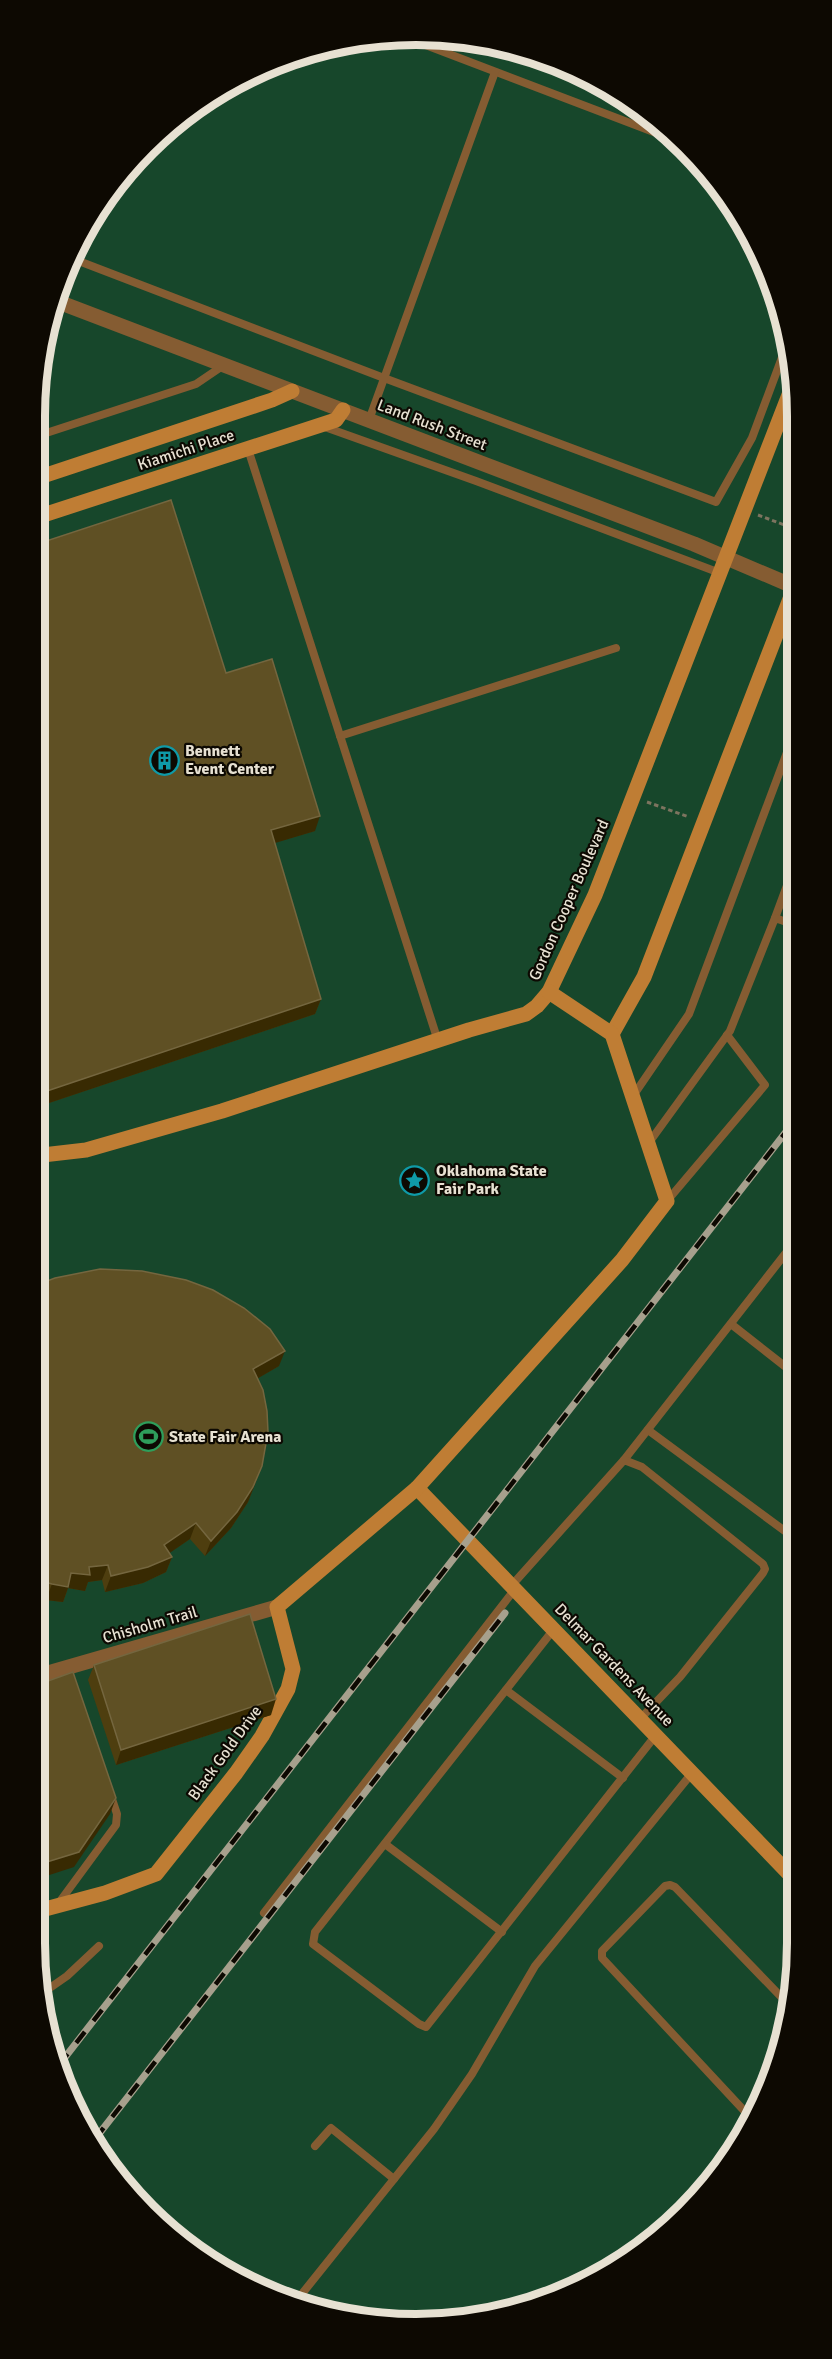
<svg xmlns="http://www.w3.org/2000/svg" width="832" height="2359" font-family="Signika,sans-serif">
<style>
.green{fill:#17472b}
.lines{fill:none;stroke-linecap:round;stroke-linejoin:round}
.stream{stroke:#001121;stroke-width:5}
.path{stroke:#7d745f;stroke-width:3;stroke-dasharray:4.5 3;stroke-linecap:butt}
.lane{stroke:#855c32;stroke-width:8}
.street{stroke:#855c32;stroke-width:15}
.secondary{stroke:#bf7d34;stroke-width:15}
.rail-casing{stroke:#a7a08d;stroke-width:7}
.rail{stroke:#0d0902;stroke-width:4.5;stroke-dasharray:14;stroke-linecap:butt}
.wall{fill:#4e3e0f}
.shaded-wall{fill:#382a02}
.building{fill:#5f5024;stroke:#74663f;stroke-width:1.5}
.labels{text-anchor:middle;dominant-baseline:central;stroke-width:4.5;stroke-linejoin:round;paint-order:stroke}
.street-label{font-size:16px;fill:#e7e1d2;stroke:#0d0902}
.poi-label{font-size:16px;font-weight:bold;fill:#e7e1d2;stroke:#0d0902;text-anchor:start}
.rim{fill:none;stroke:#e7e1d2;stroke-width:8}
</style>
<rect width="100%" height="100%" fill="#281e04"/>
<path class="green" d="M366 38 514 47 607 86 703 164 758 248 794 366 797 1943 785 2041 733 2155 628 2260 514 2312 367 2321 247 2285 129 2195 63 2089 35 1943 34 416 47 318 113 184 225 86Z"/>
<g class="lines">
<path class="stream" d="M794 1032 796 1028"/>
<g class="path">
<path d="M758 515 795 529"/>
<path d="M647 802 689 817"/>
</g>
<g class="lane">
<path d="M415 41 672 139"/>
<path d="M76 260 384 378 716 502 752 438 787 344"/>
<path d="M369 420 495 72"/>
<path d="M322 426 476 481 720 573"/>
<path d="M34 437 196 384 224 365"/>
<path d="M248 449 438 1041"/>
<path d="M340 736 616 648"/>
<path d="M775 918 795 864"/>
<path d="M633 1096 689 1014 795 731"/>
<path d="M648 1144 730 1031 775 918 795 925"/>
<path d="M667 1201 765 1085 727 1035"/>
<path d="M731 1324 796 1375"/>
<path d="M648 1430 797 1540"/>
<path d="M624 1460 796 1240"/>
<path d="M512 1585 624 1460 642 1467 763 1564 765 1569 763 1573 680 1677 640 1719"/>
<path d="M554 1629 315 1932 313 1944 419 2024 426 2027 656 1735"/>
<path d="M506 1690 623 1778"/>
<path d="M385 1844 502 1932"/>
<path d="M58 1904 116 1825 117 1814 110 1793"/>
<path d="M264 1913 515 1589"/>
<path d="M44 1992 67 1976 99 1946"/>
<path d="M750 2117 602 1958V1951L665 1886 670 1885 675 1887 789 2005"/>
<path d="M315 2146 331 2128 394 2179"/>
<path d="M297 2300 434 2129 472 2074 535 1966 692 1773"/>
</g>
<g class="street">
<path d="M56 301 694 544 795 587"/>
<path d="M34 1677 277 1607"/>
</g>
<g class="secondary">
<path d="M34 479 272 400 292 391"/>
<path d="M34 518 336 420 343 410"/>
<path d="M612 1034 644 977 795 586"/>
<path d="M34 1156 86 1150 222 1111 469 1030 526 1014 537 1006 549 992 595 895 794 382"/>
<path d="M417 1488 797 1882"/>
<path d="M34 1912 105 1893 156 1874 236 1773 262 1736 288 1689 293 1669 277 1607 417 1488 622 1260 667 1201 612 1034 549 992"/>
</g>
<defs>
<g id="rail">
<path d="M59 2065 796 1119"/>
<path d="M95 2139 505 1613"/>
</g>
</defs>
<use href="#rail" class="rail-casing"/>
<use href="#rail" class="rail"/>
</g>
<g class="wall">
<path d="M34 545 226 673 315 831 274 843 321 999 315 1014 34 1108Z"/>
<path d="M34 1286 279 1366 258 1378 262 1466 256 1481 248 1502 231 1528 205 1556 190 1539 169 1553 172 1557 166 1572 143 1583 105 1592 102 1580 88 1582 85 1591 68 1588 63 1602 46 1600 34 1596Z"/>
<path d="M94 1665 271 1715 116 1765 88 1680Z"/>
</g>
<g class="shaded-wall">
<path d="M320 816 315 831 265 846 271 830Z"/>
<path d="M321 999 315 1014 34 1108V1102L38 1094Z"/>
<path d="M285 1351 279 1366 248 1384 253 1369Z"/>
<path d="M262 1466 248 1502 231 1528 205 1556 211 1541Z"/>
<path d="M196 1523 190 1539 158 1561 164 1545Z"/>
<path d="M172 1557 166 1572 143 1583 105 1592 111 1576Z"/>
<path d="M108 1565 102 1580 88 1582 85 1591 68 1588 63 1602 46 1600 52 1584 71 1573 89 1567Z"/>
<path d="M276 1699 271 1715 116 1765 121 1750Z"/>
<path d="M116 1798 110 1814 74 1867 34 1880V1866Z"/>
</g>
<g class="building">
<path d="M171 500 226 673 272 659 320 816 271 830 321 999 38 1094 34 1085V545Z"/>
<path d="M100 1269 142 1271 186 1280 213 1290 244 1308 270 1329 285 1351 253 1369 263 1390 267 1411 268 1432 262 1466 253 1487 237 1512 211 1541 196 1523 164 1545 172 1557 148 1567 111 1576 108 1565 89 1567 90 1575 71 1573 68 1587 52 1584 34 1579V1286L55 1278Z"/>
<path d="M250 1614 276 1699 121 1750 94 1665Z"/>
<path d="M73 1672 116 1798 79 1852 34 1866V1686Z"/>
</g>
<defs>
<symbol id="building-ring" viewBox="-11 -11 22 22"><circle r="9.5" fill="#0d0902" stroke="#0f9aa8" stroke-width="1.5"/><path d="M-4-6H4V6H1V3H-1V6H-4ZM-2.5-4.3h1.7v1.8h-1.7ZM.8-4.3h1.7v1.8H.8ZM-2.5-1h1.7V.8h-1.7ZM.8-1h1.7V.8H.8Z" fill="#0f9aa8"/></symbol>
<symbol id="sight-ring" viewBox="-11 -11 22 22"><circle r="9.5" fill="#0d0902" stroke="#0f9aa8" stroke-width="1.5"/><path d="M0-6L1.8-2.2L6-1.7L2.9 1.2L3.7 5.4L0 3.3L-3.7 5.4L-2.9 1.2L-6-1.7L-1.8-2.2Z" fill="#0f9aa8"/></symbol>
<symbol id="stadium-ring" viewBox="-11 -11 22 22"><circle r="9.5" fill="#0d0902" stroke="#2e9e5b" stroke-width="1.5"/><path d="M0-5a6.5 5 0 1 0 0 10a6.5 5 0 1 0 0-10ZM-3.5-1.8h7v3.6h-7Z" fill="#2e9e5b"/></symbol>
</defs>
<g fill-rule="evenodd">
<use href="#building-ring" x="148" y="744" width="33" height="33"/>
<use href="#sight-ring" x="398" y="1164" width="33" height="33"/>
<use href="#stadium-ring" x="132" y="1420" width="33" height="33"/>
</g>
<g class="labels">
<g class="street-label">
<text transform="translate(432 425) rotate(21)">Land Rush Street</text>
<text transform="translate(186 450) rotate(-18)">Kiamichi Place</text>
<text transform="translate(569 900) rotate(-66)">Gordon Cooper Boulevard</text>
<text transform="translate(150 1625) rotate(-16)">Chisholm Trail</text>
<text transform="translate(614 1665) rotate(46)">Delmar Gardens Avenue</text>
<text transform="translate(225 1753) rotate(-54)">Black Gold Drive</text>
</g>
<g class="poi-label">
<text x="185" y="751">Bennett<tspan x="185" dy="18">Event Center</tspan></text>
<text x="436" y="1171">Oklahoma State<tspan x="436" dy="18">Fair Park</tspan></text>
<text x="169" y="1437">State Fair Arena</text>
</g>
</g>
<path d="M0 0H832V2359H0ZM416 45H416A371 371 0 0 1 787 416V1943A371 371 0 0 1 416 2314H416A371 371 0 0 1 45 1943V416A371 371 0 0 1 416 45Z" fill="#0d0902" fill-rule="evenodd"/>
<path class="rim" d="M416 45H416A371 371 0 0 1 787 416V1943A371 371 0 0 1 416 2314H416A371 371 0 0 1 45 1943V416A371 371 0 0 1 416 45Z"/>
</svg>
